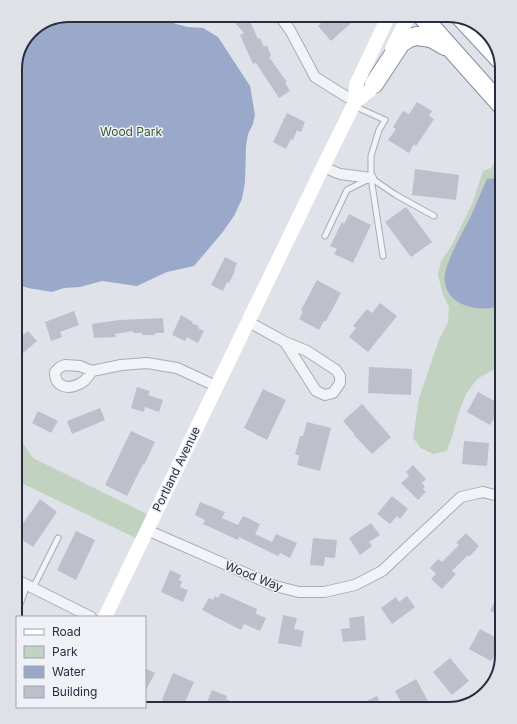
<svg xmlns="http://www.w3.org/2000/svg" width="517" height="724" font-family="Inter,sans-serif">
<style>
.green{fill:#c2d2c1}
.water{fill:#9aa9c9}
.building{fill:#bdc0cb}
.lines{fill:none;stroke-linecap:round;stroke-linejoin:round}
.lane-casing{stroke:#a8acb6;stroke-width:7}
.street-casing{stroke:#a8acb6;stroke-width:12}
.highway-casing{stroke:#878c9f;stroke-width:20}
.lane{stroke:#f2f3f7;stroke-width:5}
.street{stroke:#f2f3f7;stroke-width:10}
.secondary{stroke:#fff;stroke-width:14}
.highway{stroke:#fff;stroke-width:18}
.labels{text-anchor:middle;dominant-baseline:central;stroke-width:3;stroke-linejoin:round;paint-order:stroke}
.park-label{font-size:12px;fill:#365b36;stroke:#eff1f6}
.street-label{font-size:12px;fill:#282d40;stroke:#eff1f6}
.rim{fill:none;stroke:#282d40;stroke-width:2}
</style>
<rect width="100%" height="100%" fill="#dfe2e9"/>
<g class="green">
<path d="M495 161 502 164V365L477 379 466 394 458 415 452 437 447 451 433 454 421 448 413 438 419 398 439 340 448 322 449 307 443 295 438 275 441 261 451 247 473 202 483 171 491 168Z"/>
<path d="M15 432 33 458 153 517 142 541 15 480Z"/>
</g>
<g class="water">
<path d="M69 15H156L176 24 188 27 203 28 218 37 250 86 255 115 253 124 248 134 246 146 245 182 242 199 234 216 222 233 194 266 167 272 137 286 102 281 80 287 64 288 52 292 28 288 15 284V66L33 29Z"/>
<path d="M495 178 502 187V303C496 309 484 309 476 308 462 306 448 299 445 283 441 269 463 232 470 218 476 205 481 192 487 179Z"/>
</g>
<g class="building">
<path d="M228 15H246L249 19 258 39 260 38 264 47 267 45 271 56 269 57 287 82 285 83 290 91 279 98 256 63 253 64 240 35 244 33Z"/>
<path d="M330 15H360L331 41 318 26Z"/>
<path d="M417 102 432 111 429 116 434 119 416 146 414 144 409 153 388 140 396 129 393 127 403 111 409 114Z"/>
<path d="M287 113 305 122 301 132 297 130 293 140 291 139 286 149 273 142Z"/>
<path d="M415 169 459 175 456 200 412 195Z"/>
<path d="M406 207 432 242 411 257 385 222Z"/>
<path d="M349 214 371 225 353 263 334 254 337 249 330 246 342 222 344 224Z"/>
<path d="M225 257 237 263 234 271H235L229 283 227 282 223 291 211 285Z"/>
<path d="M317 280 341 293 326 321H324L319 330 299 319 303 312 301 310Z"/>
<path d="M380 303 397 316 368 352 349 337 356 328 353 326 367 309 372 313Z"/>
<path d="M74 311 79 325 60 332 62 337 51 341 45 322Z"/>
<path d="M181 315 193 322 192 323 199 326 198 328 204 331 198 343 187 337 185 341 172 335Z"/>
<path d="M163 318 164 333H155V335H142V333H133V331L115 334 116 337 94 338 92 324 119 320Z"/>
<path d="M28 331 37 341 15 360V342Z"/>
<path d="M369 367 412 369 411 395 368 393Z"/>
<path d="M137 387 150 391 148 395 163 400 159 412 145 407 144 412 131 408Z"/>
<path d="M263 389 286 400 267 440 244 428Z"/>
<path d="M478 392 502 405 490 425 467 412Z"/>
<path d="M362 404 391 437 372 454 353 434 355 435 343 421Z"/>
<path d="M100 408 105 420 72 434 67 421Z"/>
<path d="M38 411 58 421 51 433 32 423Z"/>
<path d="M307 422 331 428 320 471 297 465 299 456 295 454 300 436H303Z"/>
<path d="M131 431 155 442 144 465 143 464 127 496 105 485Z"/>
<path d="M464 441 489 443 487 466 462 464Z"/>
<path d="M413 465 426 479 422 483 425 487 423 489 426 492 418 500 401 483 409 476 406 472Z"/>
<path d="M392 496 408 509 400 519 397 516 390 524 377 514Z"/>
<path d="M40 499 57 512 33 547 15 535Z"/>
<path d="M200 502 225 512 222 518 238 525 243 516 260 524 255 534 272 542 276 534 297 543 290 558 280 553 278 556 239 537 238 540 203 524 205 520 195 515Z"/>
<path d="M371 523 380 535 369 542 372 546 360 555 349 538Z"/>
<path d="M76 531 95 540 76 580 57 570Z"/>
<path d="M466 533 479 546 469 557 468 555 452 571 456 574 442 589 431 579 436 574 430 568 438 559 442 562 459 545 456 543Z"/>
<path d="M313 538 337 540 335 558 325 557 324 566 310 565Z"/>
<path d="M170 570 181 575 179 580 182 582 180 587 188 590 183 602 161 592Z"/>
<path d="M502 584V616L490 611Z"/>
<path d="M221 593 257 609 256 614 266 618 260 631 244 624 241 630 202 610 209 598 213 600 215 596 218 598Z"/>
<path d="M407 596 415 607 392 624 381 608 396 597 399 602Z"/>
<path d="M283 615 297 618 294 629 304 631 301 647 278 643Z"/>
<path d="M364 616 366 640 343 642 341 629 350 628 349 618Z"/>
<path d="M480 629 502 641 491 661 469 649Z"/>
<path d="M450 658 469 681 452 695 433 672Z"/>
<path d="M145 668 155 673 145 692Z"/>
<path d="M173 673 194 682 182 709 162 700Z"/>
<path d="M416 679 428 701 414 709H405L395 691Z"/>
<path d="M212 690 227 696 226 699 232 702 229 709H204Z"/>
<path d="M377 696 383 709H350Z"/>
</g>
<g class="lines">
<defs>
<g id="lane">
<path d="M325 236 347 190 371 178V156L379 130 385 120 354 106"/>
<path d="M383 256 371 178 396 195 434 216"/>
<path d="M33 588 58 538"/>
<path d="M15 618 27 585"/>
</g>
<g id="street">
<path d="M279 15 290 30 315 77 355 102"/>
<path d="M323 167 340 174 371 178"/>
<path d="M247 321 285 342 307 351 336 370 340 376V383L333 393 325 395 316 391 285 342"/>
<path d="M92 371C89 375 86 381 81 383 69 390 55 388 55 372L60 367 65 365 80 366 92 371 121 365 147 363 177 368 216 386"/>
<path d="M147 530 275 586 299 592H324L355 585 382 571 461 497 483 492 502 497"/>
<path d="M15 579 91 617"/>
<path d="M107 707 111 709"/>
</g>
<g id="highway">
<path d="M421 15 502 106"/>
<path d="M461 18 500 60"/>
<path d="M374 84 401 43 409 38 417 36 431 38 445 46"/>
</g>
</defs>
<use href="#lane" class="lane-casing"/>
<use href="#street" class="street-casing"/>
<use href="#highway" class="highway-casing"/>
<use href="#lane" class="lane"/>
<use href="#street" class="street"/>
<g class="secondary">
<path d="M392 49 409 15"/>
<path d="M355 102 356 85 389 15"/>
<path d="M105 617 323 167 355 102 370 90 378 76"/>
</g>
<use href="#highway" class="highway"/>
</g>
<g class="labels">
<g class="park-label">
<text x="131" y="131">Wood Park</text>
</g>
<g class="street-label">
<text transform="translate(176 469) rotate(-64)">Portland Avenue</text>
<text transform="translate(254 576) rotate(22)">Wood Way</text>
</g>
</g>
<path d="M0 0H517V724H0ZM69 22H448A47 47 0 0 1 495 69V655A47 47 0 0 1 448 702H69A47 47 0 0 1 22 655V69A47 47 0 0 1 69 22Z" fill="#dfe1e7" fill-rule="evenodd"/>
<path class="rim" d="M69 22H448A47 47 0 0 1 495 69V655A47 47 0 0 1 448 702H69A47 47 0 0 1 22 655V69A47 47 0 0 1 69 22Z"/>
<rect x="16" y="616" width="130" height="92" fill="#eff1f6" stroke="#9fa3ad"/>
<rect x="24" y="629" width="20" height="6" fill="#ffffff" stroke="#9fa3ad"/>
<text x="52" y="636" font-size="12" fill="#282d40">Road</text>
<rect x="24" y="646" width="20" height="12" fill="#c2d2c1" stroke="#9fa3ad"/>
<text x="52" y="656" font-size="12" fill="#282d40">Park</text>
<rect x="24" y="666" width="20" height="12" fill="#9aa9c9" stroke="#9fa3ad"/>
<text x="52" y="676" font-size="12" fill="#282d40">Water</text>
<rect x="24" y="686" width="20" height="12" fill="#bdc0cb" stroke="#9fa3ad"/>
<text x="52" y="696" font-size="12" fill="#282d40">Building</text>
</svg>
